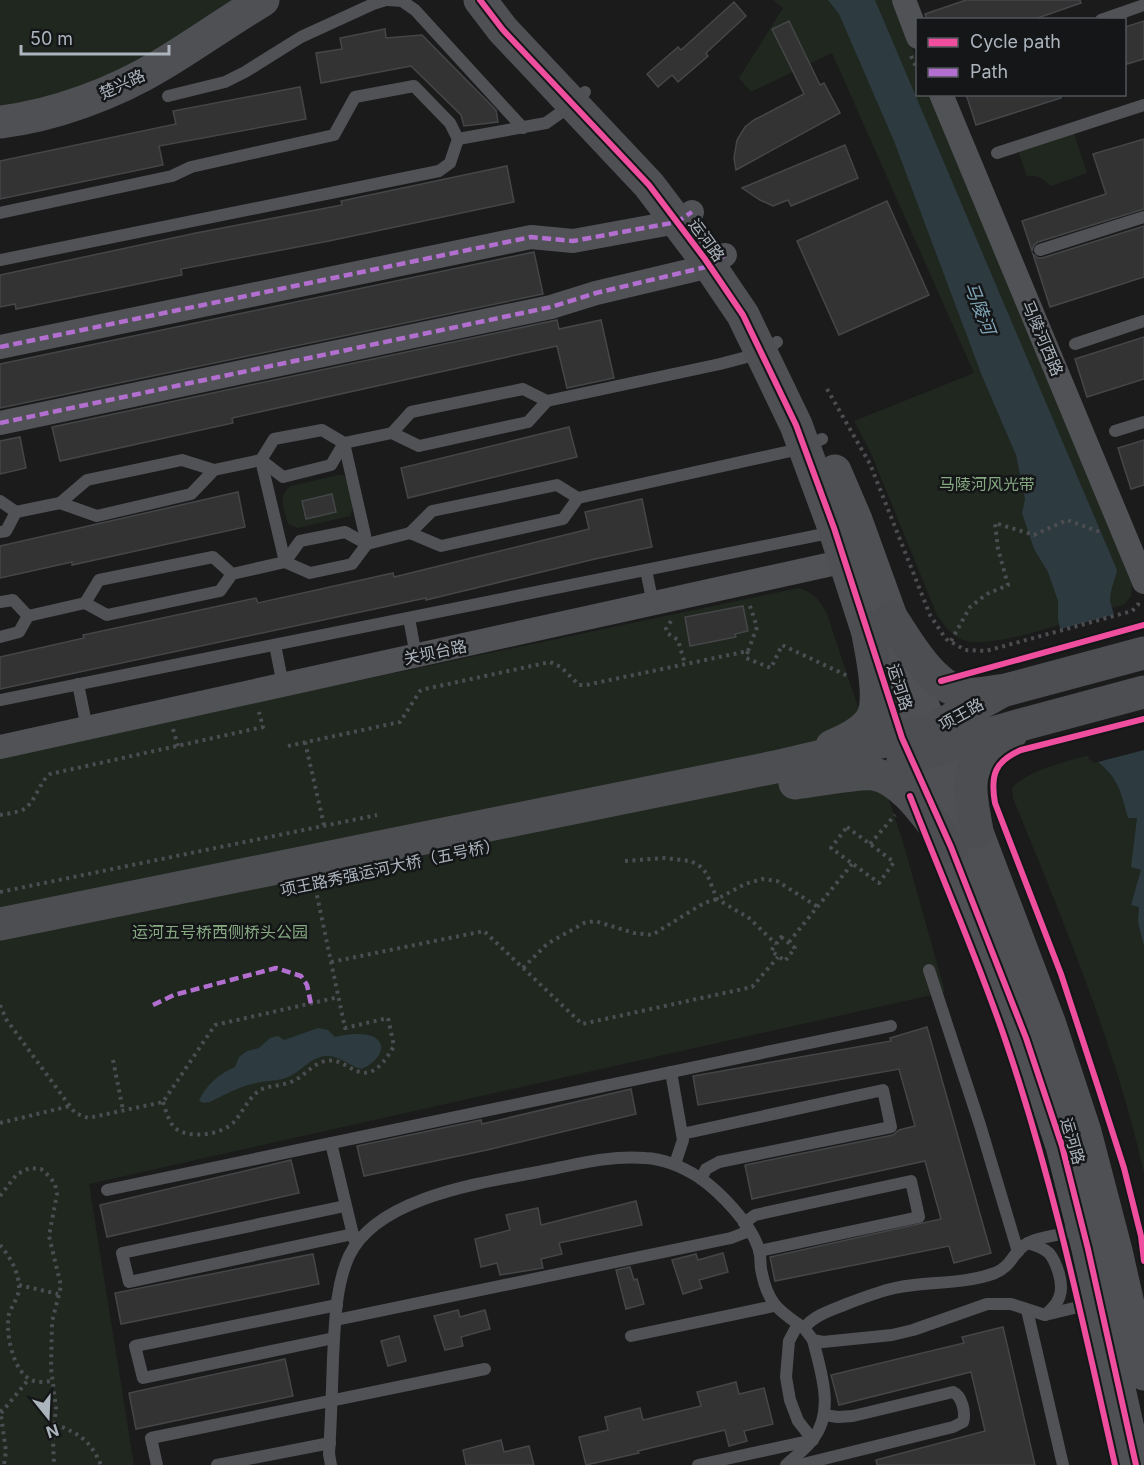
<svg xmlns="http://www.w3.org/2000/svg" width="1144" height="1465" font-family="Inter,'Noto Sans SC',sans-serif">
<style>
.green{fill:#1f271f}
.water{fill:#2d3a3f}
.pier{fill:#1b1b1c}
.building{fill:#333334;stroke:#444648;stroke-width:1.5}
.lines{fill:none;stroke-linecap:round;stroke-linejoin:round}
.path{stroke:#4b4d50;stroke-width:4;stroke-dasharray:3 4.5;stroke-linecap:butt}
.lane{stroke:#505255;stroke-width:12}
.street{stroke:#505255;stroke-width:24}
.secondary{stroke:#4e5053;stroke-width:33}
.primary{stroke:#4d4e51;stroke-width:33}
.quiet{stroke:#b36fd0;stroke-width:4.5;stroke-dasharray:9 4.5;stroke-linecap:butt}
.cycleway-casing{stroke:#151618;stroke-width:10}
.cycleway{stroke:#ef4d9e;stroke-width:6}
.labels{text-anchor:middle;dominant-baseline:central;stroke-width:5;stroke-linejoin:round;paint-order:stroke}
.street-label{font-size:16px;fill:#acb4bd;stroke:#151618}
.park-label{font-size:16px;fill:#86a982;stroke:#151618}
.water-label{font-size:18px;font-style:italic;fill:#82a8ba;stroke:#151618}
</style>
<rect width="100%" height="100%" fill="#1b1b1c"/>
<g class="green">
<path d="M0 0H240L111 81 0 111Z"/>
<path d="M773 0H893L917 60 918 94 932 95 1132 585 1131 596 1125 604C1093 613 991 652 963 640 951 635 944 625 937 615L870 451 854 421 974 373 832 53 751 92 739 78 783 8Z"/>
<path d="M1074 133 1087 173 1051 186C1043 179 1038 175 1027 176L1018 151Z"/>
<path d="M338 475H344C351 487 356 504 350 516L298 528 288 524C284 509 277 496 291 486Z"/>
<path d="M799 588C815 594 819 599 827 614L903 842 945 992 89 1184 134 1465H0V756Z"/>
<path d="M1144 742V1173C1115 1044 1063 921 1013 798L1012 788C1031 764 1113 751 1144 742Z"/>
</g>
<g class="water">
<path d="M828 0H875L1117 570C1115 581 1110 589 1110 601L1144 717V946L1138 922 1139 907 1131 905 1141 870 1131 867 1137 818H1128C1120 788 1118 777 1092 757L1058 620V601L1048 572 1034 549 1022 513 1025 499 1016 455 982 376 894 141 839 14Z"/>
<path d="M318 1028 328 1030 335 1037C346 1034 364 1032 374 1037 391 1047 374 1065 361 1069 350 1066 339 1055 326 1056 311 1057 303 1070 290 1076 281 1081 272 1080 262 1082 244 1084 226 1094 210 1102L204 1103 199 1101C205 1085 221 1073 235 1067L239 1057 247 1051 259 1048 270 1038 278 1036 284 1040Z"/>
</g>
<path class="pier" d="M1116 614 1144 706V750L1094 763 1089 759 1057 630Z"/>
<g class="building">
<path d="M966 0H1080L1081 3 1032 20H927L925 14Z"/>
<path d="M734 2 746 16 706 53 708 56 678 82 672 75 658 87 647 74 678 47 681 50Z"/>
<path d="M789 21 820 85 824 83 840 113 736 170 734 158 737 140 745 127 754 120 804 94 772 29Z"/>
<path d="M1144 21V59L1127 64 1125 56V27Z"/>
<path d="M385 29 386 38 422 35 496 110 498 122 464 126 461 115 411 66 321 83 316 53 342 49 340 38Z"/>
<path d="M300 87 306 119 159 146 163 165 0 199V161L176 124 173 111Z"/>
<path d="M966 94H1061V98L976 125Z"/>
<path d="M1144 139V209L1038 242 1034 245 1032 251 1022 221 1106 194 1093 154Z"/>
<path d="M845 145 858 178 791 206 788 200 773 206 760 200 742 188Z"/>
<path d="M507 166 514 202 329 241 181 269 182 275 16 309 15 304 0 307V275L196 233 342 205 341 201Z"/>
<path d="M887 201 929 295 839 335 797 241Z"/>
<path d="M1144 226V277L1050 307 1033 254 1038 258H1042Z"/>
<path d="M534 252 543 294 0 408V364Z"/>
<path d="M557 320 559 329 601 320 614 378 567 388 557 346 232 418 233 423 60 461 52 427Z"/>
<path d="M1144 337V379L1087 397 1075 359Z"/>
<path d="M569 427 577 457 408 498 401 468Z"/>
<path d="M20 437 26 468 0 474V441Z"/>
<path d="M1144 440V485L1131 489 1118 448Z"/>
<path d="M238 492 245 527 72 565V562L0 578V546Z"/>
<path d="M332 494 336 512 306 519 302 501Z"/>
<path d="M642 499 652 547 595 559 426 600V598L0 689V657L84 638 83 635 256 598 258 603 393 573 394 577 589 529 585 512Z"/>
<path d="M743 606 748 631 735 634 736 637 690 646 685 617Z"/>
<path d="M927 1027 991 1253 954 1263 949 1246 775 1281 770 1257 941 1219 925 1161 752 1199 745 1165 893 1135 899 1130 915 1126 899 1069 698 1105 693 1076 891 1041 890 1038Z"/>
<path d="M631 1089 636 1114 487 1150 364 1176 357 1146 481 1120 482 1124Z"/>
<path d="M291 1160 299 1193 107 1237 100 1205Z"/>
<path d="M636 1201 642 1225 559 1243 562 1254 541 1259 543 1268 500 1275 497 1263 481 1267 475 1239 510 1230 506 1215 538 1208 541 1225Z"/>
<path d="M723 1253 728 1272 699 1280 702 1288 683 1294 672 1260 696 1254 698 1260Z"/>
<path d="M313 1254 319 1284 121 1324 115 1293Z"/>
<path d="M630 1267 634 1280 637 1279 644 1304 626 1309 616 1270Z"/>
<path d="M458 1310 460 1317 485 1310 490 1329 461 1337 463 1346 445 1350 434 1316Z"/>
<path d="M1003 1327 1035 1465H877L876 1460 985 1431 971 1372 839 1405 831 1375 964 1343 962 1337Z"/>
<path d="M399 1336 406 1361 388 1366 381 1341Z"/>
<path d="M285 1359 293 1396 136 1429 129 1393Z"/>
<path d="M736 1382 739 1394 764 1388 773 1424 744 1431 747 1441 729 1446 725 1430 638 1451 639 1453 586 1465 579 1437 608 1430 605 1417 640 1408 643 1420 701 1406 697 1392Z"/>
<path d="M501 1440 504 1452 529 1446 534 1465H466L463 1450Z"/>
</g>
<g class="lines">
<g class="path">
<path d="M911 56 918 71"/>
<path d="M827 389 870 464 930 615 946 639 965 650 986 651 1132 611 1138 605 1139 600"/>
<path d="M671 621 666 629 667 633 678 640 685 664"/>
<path d="M951 641 970 607 987 594 1008 585 998 549 995 523 1034 535 1067 520 1100 532"/>
<path d="M748 651 757 627 749 603"/>
<path d="M173 729 178 746"/>
<path d="M305 742 324 825"/>
<path d="M288 746 400 722 420 691 425 689 550 662 561 667 579 685H586L748 651 746 658 771 668 782 645 850 677"/>
<path d="M0 815C6 814 13 813 20 811 35 806 38 783 50 774L263 727 259 712"/>
<path d="M847 827 894 862 879 883 831 848Z"/>
<path d="M870 844 895 815"/>
<path d="M625 861 664 858 691 861 701 867 707 874 717 899 749 918 776 944"/>
<path d="M0 892 377 815"/>
<path d="M781 937 795 948 785 961 771 951Z"/>
<path d="M789 942 852 864"/>
<path d="M331 962 484 931 582 1024 752 987 778 957"/>
<path d="M523 968 547 944 584 923 595 921 634 933 652 935 704 903 717 899 745 884 762 879 777 881 818 907"/>
<path d="M0 1005 6 1019 75 1113 88 1118 163 1102 215 1025 339 997"/>
<path d="M113 1060 123 1110"/>
<path d="M163 1102C166 1111 168 1120 174 1127 187 1140 222 1135 234 1122 243 1112 248 1098 260 1090 270 1085 285 1086 295 1080 305 1075 311 1066 322 1062 350 1051 362 1102 394 1046L388 1018 345 1028 315 886"/>
<path d="M0 1123 70 1106"/>
<path d="M0 1196 17 1174 30 1168 41 1169 49 1176 55 1184 57 1194 49 1236 61 1286 52 1322 51 1368 56 1408 53 1439 54 1465"/>
<path d="M0 1245C10 1257 19 1272 19 1288 19 1297 12 1305 9 1314 5 1332 13 1375 34 1381 40 1383 47 1381 53 1381"/>
<path d="M19 1285 58 1294"/>
<path d="M0 1409 6 1451 4 1465"/>
<path d="M1 1413 29 1379"/>
<path d="M55 1424C80 1434 90 1440 101 1465"/>
</g>
<g class="lane">
<path d="M388 0 402 1 415 10 523 128"/>
<path d="M1101 20 1144 5"/>
<path d="M168 96 225 82 245 72 301 37 373 4 386 0"/>
<path d="M458 139 546 123 573 104 585 92"/>
<path d="M997 153 1144 105"/>
<path d="M0 213 172 176 191 167 334 135 355 97 414 86 450 123 458 139 450 163 439 171 0 260"/>
<path d="M1040 250 1144 217"/>
<path d="M1075 344 1144 321"/>
<path d="M1115 431 1144 422"/>
<path d="M392 433 411 412 523 389 547 401"/>
<path d="M0 501 16 512 60 503 97 516 191 494 214 470 261 460 283 477 331 465 344 443 392 433 419 446 528 422 547 401 720 364 762 353 777 342"/>
<path d="M60 503 87 480 182 460 214 470"/>
<path d="M0 532 6 531 16 512"/>
<path d="M410 533 432 511 557 485 578 498"/>
<path d="M285 562 261 460 274 439 322 430 344 443 367 544"/>
<path d="M285 562 300 541 345 532 367 544"/>
<path d="M646 570 653 604"/>
<path d="M0 602 13 600 28 616"/>
<path d="M85 603 99 580 213 557 232 574"/>
<path d="M28 616 85 603 107 615 220 591 232 574 285 562 310 573 352 564 367 544 410 533 441 546 563 519 578 498 804 448 822 439"/>
<path d="M409 618 416 656"/>
<path d="M0 637 19 632 28 616"/>
<path d="M275 645 283 685"/>
<path d="M78 684 87 728"/>
<path d="M0 700 834 532"/>
<path d="M929 970 980 1125 1018 1252"/>
<path d="M671 1072 683 1140 675 1164"/>
<path d="M682 1134 883 1090 891 1127 719 1162 706 1169 701 1179"/>
<path d="M331 1143 354 1239"/>
<path d="M107 1190 891 1026"/>
<path d="M345 1206 122 1253 129 1282 353 1234"/>
<path d="M744 1223 755 1215 911 1181 919 1217 759 1251"/>
<path d="M1081 1231C1068 1233 1038 1237 1028 1243 1013 1250 1013 1266 995 1273 962 1285 928 1281 895 1288 876 1292 857 1300 839 1307 826 1312 813 1317 804 1328L813 1340 823 1342 892 1335 913 1330 987 1304H1011L1045 1315 1099 1302"/>
<path d="M1028 1243C1035 1245 1043 1248 1049 1253 1054 1259 1057 1267 1059 1274 1064 1292 1060 1303 1045 1315"/>
<path d="M1027 1310 1063 1465"/>
<path d="M336 1320 731 1238 749 1231"/>
<path d="M631 1336 774 1306"/>
<path d="M334 1338 143 1378 135 1346 337 1305"/>
<path d="M157 1465 151 1438 485 1369"/>
<path d="M217 1465 330 1443"/>
<path d="M331 1465 329 1454C331 1422 332 1390 333 1358 335 1325 335 1287 349 1256 377 1197 481 1183 538 1172 574 1165 609 1155 645 1158 666 1159 683 1167 700 1178 720 1192 750 1223 758 1247 761 1253 760 1262 761 1269 767 1302 777 1310 804 1328"/>
<path d="M698 1465 813 1440 798 1421 790 1400 786 1377 789 1341 798 1324"/>
<path d="M786 1465C794 1457 806 1449 813 1439 835 1411 821 1372 813 1340"/>
<path d="M799 1465 953 1427 963 1422C966 1413 962 1396 953 1392L853 1416 838 1417 824 1415"/>
</g>
<g class="street">
<path d="M904 0 918 37"/>
<path d="M941 94 1144 582"/>
<path d="M0 347 531 237 573 241 677 222 692 212"/>
<path d="M0 423 551 307 596 293 710 266 725 255"/>
<path d="M0 747 859 558"/>
</g>
<g class="secondary">
<path d="M480 0 503 30 649 185 705 259 743 315 796 425 834 528 902 738 951 847 1026 1038 1062 1146 1088 1249 1136 1465"/>
<path d="M0 122C53 116 115 93 161 65 196 44 228 21 263 0"/>
<path d="M835 471 856 520 932 730 977 832 1049 1022 1085 1132 1116 1251 1144 1374"/>
</g>
<g class="primary">
<path d="M891 617C908 642 933 690 968 694 978 695 990 692 1000 691"/>
<path d="M832 746C847 740 862 733 871 720 884 700 870 650 867 627"/>
<path d="M903 759 1024 724 1144 692"/>
<path d="M795 783C813 781 860 772 874 774 906 780 931 823 951 847"/>
<path d="M977 832C974 809 963 777 981 758 990 749 1002 742 1011 734"/>
<path d="M0 924 775 767 932 730 1002 691 1144 653"/>
</g>
<g class="quiet">
<path d="M0 347 531 237 573 241 677 222 692 212"/>
<path d="M0 423 551 307 596 293 710 266 725 255"/>
<path d="M153 1005 174 995 276 968 301 976 307 985 311 1004"/>
</g>
<defs>
<g id="cycleway">
<path d="M480 0 503 30 649 185 705 259 743 315 796 425 834 528 902 738 951 847 1026 1038 1062 1146 1088 1249 1136 1465"/>
<path d="M941 681 1144 625"/>
<path d="M1144 719 1021 750C995 761 990 775 995 803L1061 974 1098 1087 1124 1168 1141 1236 1144 1261"/>
<path d="M910 796C942 878 978 959 1006 1042 1053 1180 1083 1323 1115 1465"/>
</g>
</defs>
<use href="#cycleway" class="cycleway-casing"/>
<use href="#cycleway" class="cycleway"/>
</g>
<g class="labels">
<g class="street-label">
<text transform="translate(122 84) rotate(-25)">楚兴路</text>
<text transform="translate(707 240) rotate(54)">运河路</text>
<text transform="translate(1043 338) rotate(67)">马陵河西路</text>
<text transform="translate(435 652) rotate(-12)">关坝台路</text>
<text transform="translate(900 687) rotate(72)">运河路</text>
<text transform="translate(961 714) rotate(-29)">项王路</text>
<text transform="translate(390 867) rotate(-12)">项王路秀强运河大桥（五号桥）</text>
<text transform="translate(1073 1141) rotate(74)">运河路</text>
</g>
<g class="park-label">
<text x="987" y="484">马陵河风光带</text>
<text x="220" y="932">运河五号桥西侧桥头公园</text>
</g>
<g class="water-label">
<text transform="translate(980 308) rotate(69)">马陵河</text>
</g>
</g>
<rect x="916" y="18" width="210" height="78" fill="#151618" stroke="#51555a" stroke-width="1.5"/>
<rect x="928" y="38" width="30" height="9" fill="#ef4d9e" stroke="#51555a" stroke-width="1.5"/>
<text x="970" y="48" font-size="18" fill="#acb4bd">Cycle path</text>
<rect x="928" y="68" width="30" height="9" fill="#b36fd0" stroke="#51555a" stroke-width="1.5"/>
<text x="970" y="78" font-size="18" fill="#acb4bd">Path</text>
<g transform="translate(48 1417) rotate(162)" stroke="#151618" stroke-width="4.5" paint-order="stroke">
<path d="M0-4.5L10 22L0 15L-10 22Z" fill="#acb4bd"/>
<text y="-9" font-size="16" font-weight="bold" text-anchor="middle" fill="#acb4bd">N</text>
</g>
<path d="M21 45v9h148v-9" fill="none" stroke="#acb4bd" stroke-width="3"/>
<text x="30" y="45" font-size="18" fill="#acb4bd" stroke="#151618" stroke-width="4.5" paint-order="stroke">50 m</text>
</svg>
